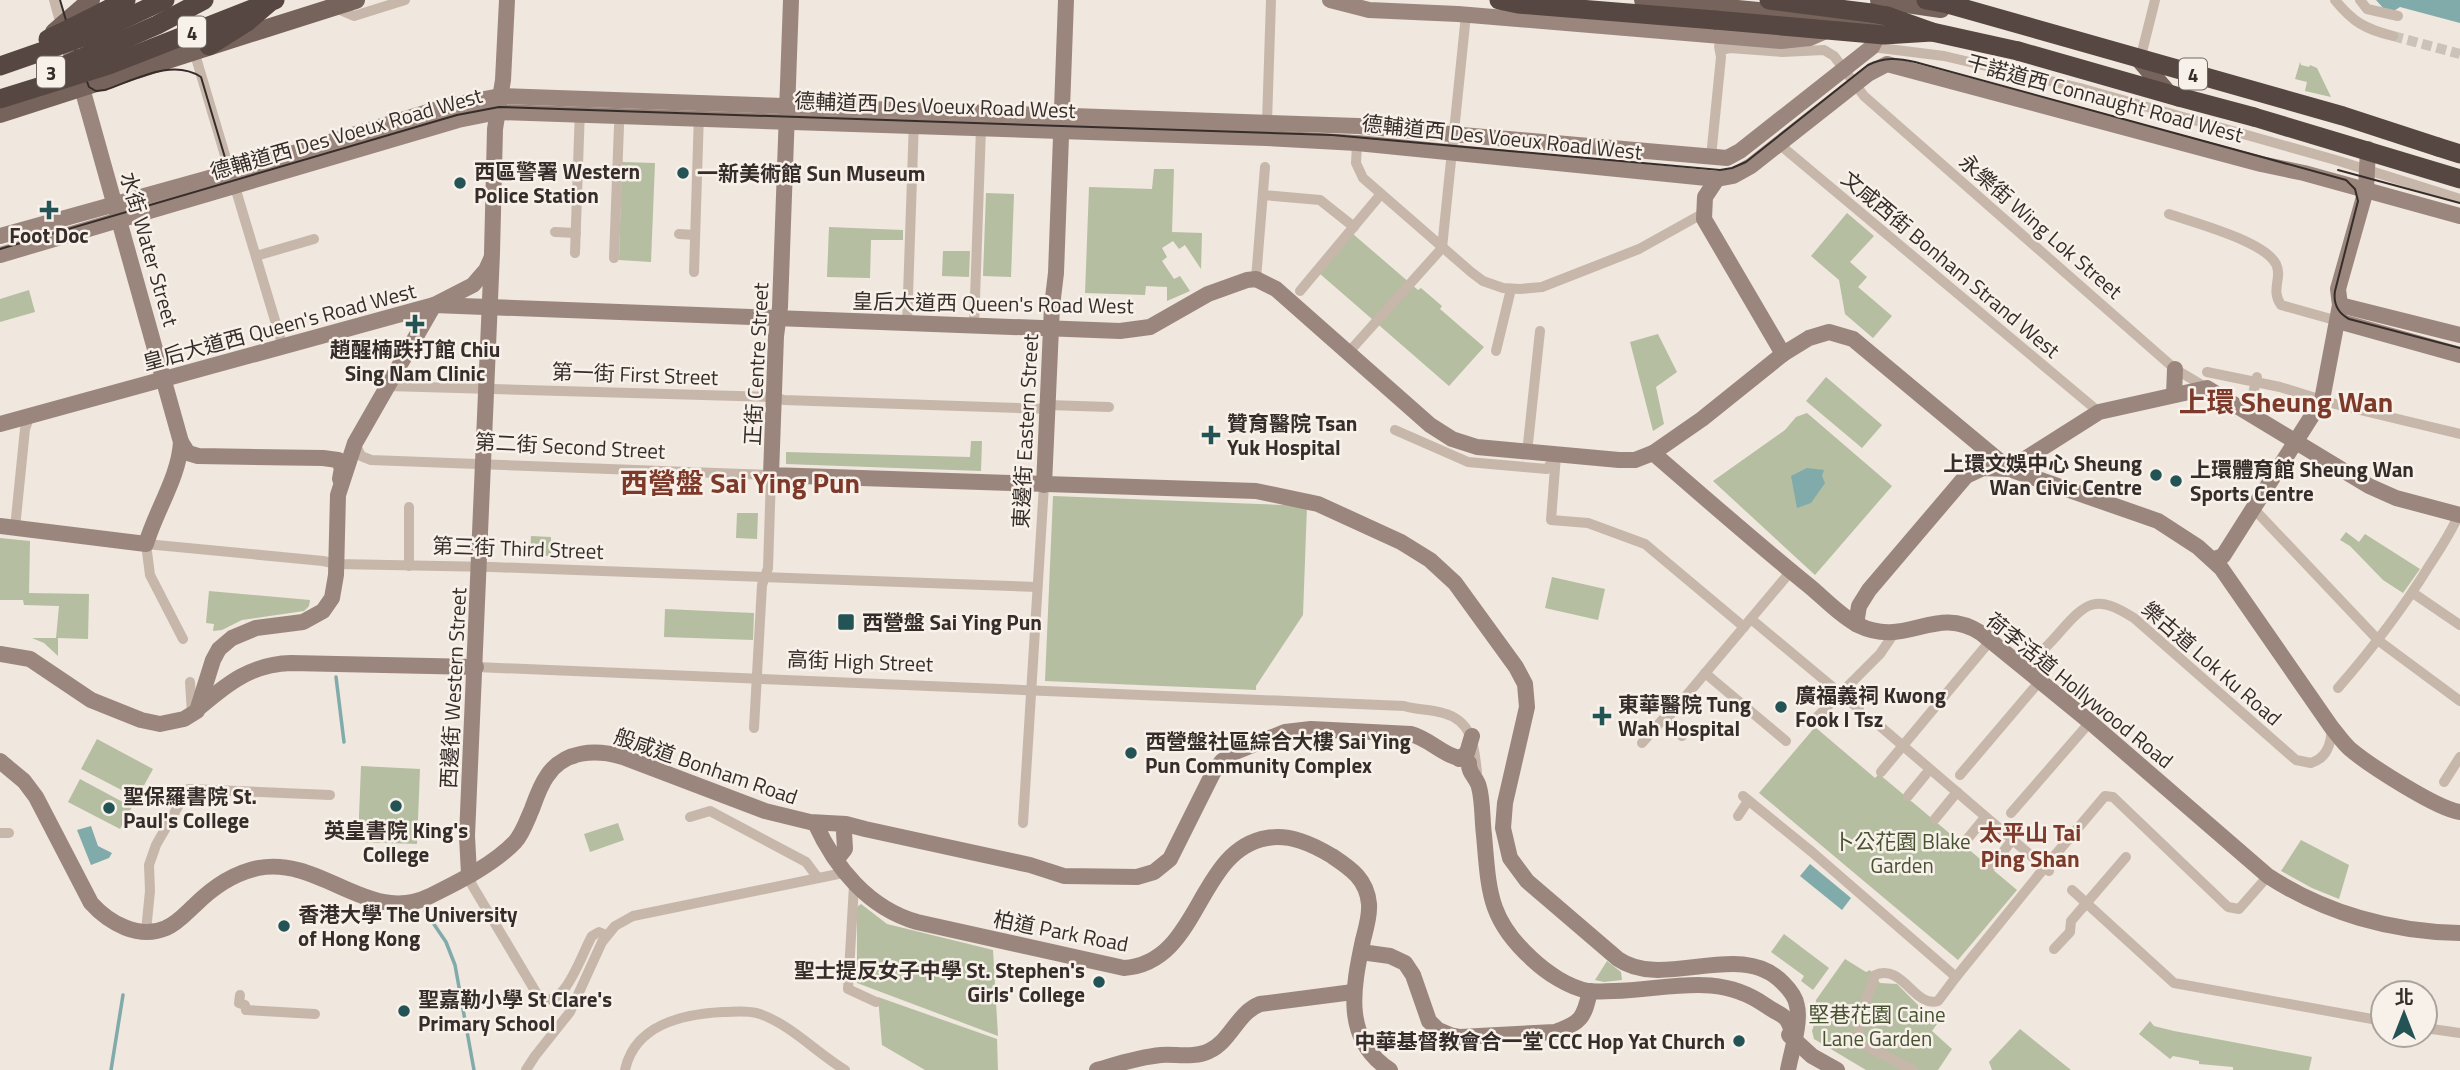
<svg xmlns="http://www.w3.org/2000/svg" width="2460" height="1070" font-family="'Titillium Web','Noto Sans TC',sans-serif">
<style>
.green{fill:#b5bea0}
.water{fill:#80abaa}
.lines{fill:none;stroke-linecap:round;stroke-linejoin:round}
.stream{stroke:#80abaa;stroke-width:3.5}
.street-tunnel{stroke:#cbc2ba;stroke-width:10;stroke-dasharray:10 5;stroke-linecap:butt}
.street{stroke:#c7b7ab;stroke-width:10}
.secondary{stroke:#9b867d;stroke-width:16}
.primary{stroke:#76645c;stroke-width:18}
.highway{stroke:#564742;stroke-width:19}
.tram{stroke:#362d2a;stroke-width:2}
.highway-bridge{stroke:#564742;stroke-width:19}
.poi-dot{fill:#235354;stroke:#f8f1ea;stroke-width:2.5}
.labels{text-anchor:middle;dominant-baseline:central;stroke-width:5;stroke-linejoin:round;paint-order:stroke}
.shield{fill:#f8f1ea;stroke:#706864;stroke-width:2}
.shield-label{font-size:19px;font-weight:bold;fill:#362d2a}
.street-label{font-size:21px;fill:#362d2a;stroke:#f8f1ea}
.poi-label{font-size:21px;font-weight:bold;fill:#362d2a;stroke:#f8f1ea;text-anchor:start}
.park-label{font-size:21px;fill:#475230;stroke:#f8f1ea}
.neighbourhood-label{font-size:23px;font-weight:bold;fill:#7d3a2a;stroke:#f8f1ea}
.district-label{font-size:28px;font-weight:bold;fill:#7d3a2a;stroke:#f8f1ea}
</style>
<rect width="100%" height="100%" fill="#f0e7de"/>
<g class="green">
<path d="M2300 62 2301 65 2309 67 2310 65 2317 68 2331 97 2305 91 2307 82 2295 79Z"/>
<path d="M622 162 655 163 651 262 619 260Z"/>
<path d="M1154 169H1174L1172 232 1202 233 1201 269 1185 245 1179 249 1173 241 1162 248 1167 257 1162 261 1174 279 1180 276 1190 291 1167 301V287L1146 286 1145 295 1085 293 1089 187 1152 189Z"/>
<path d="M986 193 1014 194 1011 277 983 276Z"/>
<path d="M1847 213 1874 236 1850 262 1867 277 1858 287 1892 316 1873 338 1845 314 1839 280 1811 256Z"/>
<path d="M829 227 903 230V240H871L870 278 827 277Z"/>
<path d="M1353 234 1418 290 1421 288 1442 306 1440 309 1484 347 1449 386 1319 273Z"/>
<path d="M943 251H970L969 277 942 276Z"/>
<path d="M29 290 35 312 0 322V299Z"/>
<path d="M1658 334 1677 372 1656 387 1664 424 1653 431 1630 342Z"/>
<path d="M1826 377 1882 425 1862 448 1806 401Z"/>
<path d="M1807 413 1892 486 1815 575 1713 481 1785 430 1796 417Z"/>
<path d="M971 441H982L981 471 786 464V452L970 457Z"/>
<path d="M1053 496 1307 506 1303 615 1256 686V690L1045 681Z"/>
<path d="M737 513H758L757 539 736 538Z"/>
<path d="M2346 532 2359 542 2365 534 2420 569 2403 593 2383 580 2350 546 2340 540Z"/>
<path d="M531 536 551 537V556L530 555Z"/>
<path d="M0 538 30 541 29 593 89 594 88 639 58 638V656L44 643 32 638H56L59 606 24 605 23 600H0Z"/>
<path d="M1552 577 1605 589 1598 620 1545 608Z"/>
<path d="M209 591 310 600 309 606 304 611 242 620 222 630 213 631 214 624 206 623Z"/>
<path d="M665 609 754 613 753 640 664 637Z"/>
<path d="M1815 727 1875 778 1879 774 2017 890 1958 960 1759 793Z"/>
<path d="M97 739 153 769 137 798 81 769Z"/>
<path d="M361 766 420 769 417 844 358 842Z"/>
<path d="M80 779 132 807 120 829 68 802Z"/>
<path d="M618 823 624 840 590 852 584 834Z"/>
<path d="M2301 840 2349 865 2339 899 2312 888 2281 871Z"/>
<path d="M861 904 887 924 993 950 998 1036 857 983V907Z"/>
<path d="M1784 934 1829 968 1813 990 1801 981 1804 976 1771 952Z"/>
<path d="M1845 959 1866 972 1870 970 1880 983 1897 984 1937 1024 1932 1031 1952 1049 1938 1070H1866L1814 1039 1812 1031 1815 1022 1816 1000Z"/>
<path d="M1607 961 1621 972 1622 980 1604 982 1595 980Z"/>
<path d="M878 997 997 1039 998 1070H925L882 1045Z"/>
<path d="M2150 1021 2154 1026 2174 1031 2312 1057 2309 1070H2233V1067L2199 1064V1061L2173 1056 2170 1059 2139 1034Z"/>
<path d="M2020 1029 2071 1070H1992L1989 1062Z"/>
</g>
<g class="water">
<path d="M2376 0H2460V23L2400 7 2392 12 2384 9Z"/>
<path d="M1807 468 1824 470 1822 476 1825 483 1811 503 1797 508 1791 476Z"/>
<path d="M91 826 98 846 112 853 109 858 91 865 77 830Z"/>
<path d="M1810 864 1851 898 1842 910 1800 876Z"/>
</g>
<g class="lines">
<g class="stream">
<path d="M336 677 344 742"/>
<path d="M425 911 446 942 455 965 474 1070"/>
<path d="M111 1070 123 995"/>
</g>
<path class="street-tunnel" d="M2393 36 2460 54"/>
<g class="street">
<path d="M54 0 61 25"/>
<path d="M2335 0C2353 22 2365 29 2393 36"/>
<path d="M2360 0 2367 9 2398 16"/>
<path d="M333 7 354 16 405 0"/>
<path d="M1872 47 1944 56 2080 88 2339 161 2460 199"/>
<path d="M1721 50 1730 48 1782 52 1824 50 1834 56 1864 96 2175 369 2207 388"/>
<path d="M194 51 230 172"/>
<path d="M2140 60 2155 0"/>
<path d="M1267 122 1271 0"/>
<path d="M1357 143 1356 163 1363 178 1471 272 1483 281 1503 288 1520 289 1542 287 1639 249 1702 214"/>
<path d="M1779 144 2099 412"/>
<path d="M1711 157 1721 57 1719 46"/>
<path d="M235 187 283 347"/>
<path d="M1263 195 1320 200 1354 227"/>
<path d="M2169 214C2195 223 2264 241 2276 264 2283 278 2270 289 2281 305L2338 321"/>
<path d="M555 232 576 233"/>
<path d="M679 234 695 235"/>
<path d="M575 253 580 108"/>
<path d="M256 256 314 239"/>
<path d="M614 258 619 126"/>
<path d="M694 272 699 113"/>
<path d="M1256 279 1265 167"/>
<path d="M1300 291 1381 194"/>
<path d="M907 324 914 120"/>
<path d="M974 326 981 128"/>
<path d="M1496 351 1511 289"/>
<path d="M1348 353 1442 248 1466 15"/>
<path d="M2207 372 2280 387 2335 404 2460 434"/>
<path d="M387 386 774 397 784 400 1048 409"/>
<path d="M1048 405 1109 407"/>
<path d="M2244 411 2252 398 2257 377"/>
<path d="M1395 430 1468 462 1547 469 1555 457"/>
<path d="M355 443 361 456 371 460 771 475 768 568 762 585 754 728"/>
<path d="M1527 453 1540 331"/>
<path d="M1556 455 1551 520 1588 523 1645 544 1744 627"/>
<path d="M2254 509 2379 641 2460 701"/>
<path d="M15 528 25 429 30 415"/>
<path d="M409 566V507"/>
<path d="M2413 593 2460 625"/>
<path d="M1751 619 1859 709"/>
<path d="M183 639 150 575 146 544 323 561 337 564 492 567 1037 587"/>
<path d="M476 667 1404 706C1417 710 1430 709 1443 713 1473 721 1474 746 1477 772"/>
<path d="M2023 668C2036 657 2048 646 2059 633 2087 601 2096 594 2134 618L2296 760 2311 763C2327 758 2331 744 2332 728"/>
<path d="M1705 673 1786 741"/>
<path d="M190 682 192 714"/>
<path d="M2338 688C2372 649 2402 610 2429 566 2440 549 2451 533 2459 514"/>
<path d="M1814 720 1880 654 1895 632"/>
<path d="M1665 721 1682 736"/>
<path d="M1881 727 2049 871"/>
<path d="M1642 743 1663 719 1665 721 1791 571"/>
<path d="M1881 772 1990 641"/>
<path d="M1960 775 2039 682"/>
<path d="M2444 782 2460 757"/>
<path d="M1743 796 1812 852 1956 977"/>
<path d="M1908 796 1926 774"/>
<path d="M2011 813 2090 722"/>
<path d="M1738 816 1748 801"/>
<path d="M690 817 710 811 806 862 818 878"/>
<path d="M1935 819 1957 792"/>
<path d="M1023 823 1044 485"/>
<path d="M0 833H9"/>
<path d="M1964 843 1982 821"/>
<path d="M1992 866 2013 839"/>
<path d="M469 874 472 885 537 994C562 1019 582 952 592 936L599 932 606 935"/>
<path d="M854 885 848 989 876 1002"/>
<path d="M2072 890 2174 983 2383 1021"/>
<path d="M146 931 150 891 149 865 156 845 188 789 330 795"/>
<path d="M2054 949 2070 932 2071 921 2126 857"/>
<path d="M240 995 239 1003 245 1005 246 1010 315 1014"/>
<path d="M2425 1028 2460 1033"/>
<path d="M526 1070 535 1056 570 1012 602 942 615 926 633 916 843 873"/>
<path d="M625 1070C635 1024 683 1014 723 1012 735 1012 748 1010 760 1014 791 1025 817 1053 845 1070"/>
<path d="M1913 1070 1862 1044C1852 1030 1870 991 1875 975 1903 963 1914 1008 1938 1001L1956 977 2045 867 2105 796 2113 797 2228 907 2239 909 2268 876"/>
</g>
<g class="secondary">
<path d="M791 0 780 307 776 336 771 475 1256 491 1318 504 1401 542 1430 560 1455 583 1516 667 1525 684 1527 707 1505 803 1503 828 1510 858 1527 881 1618 959C1664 991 1741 938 1783 983 1789 989 1796 998 1797 1006 1801 1023 1791 1053 1788 1070"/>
<path d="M1330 0 1369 10 1458 14 1781 41 1810 38 1826 31"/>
<path d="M1717 179 1705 197 1704 219 1783 354"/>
<path d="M0 236 238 170 448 106 500 96 1358 126 1727 158 1740 151 1872 47 1883 25"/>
<path d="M0 255 458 120 498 112 1266 138 1357 143 1717 179 1733 176 1751 166 1868 74 1887 64 2261 164 2304 173 2460 216"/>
<path d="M2340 305 2460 335"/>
<path d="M2338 321 2460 355"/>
<path d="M2174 395 2175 369"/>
<path d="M0 424 434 305 1120 331 1150 327 1208 294 1247 280 1256 279 1276 289 1430 425 1452 439 1477 447 1619 460H1635L1653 453 1702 419 1783 354 1809 338 1829 332 1853 339 2009 469"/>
<path d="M181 442 188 453 198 456 323 458 338 460 342 468 340 479"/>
<path d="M1653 453C1704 497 1755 542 1808 585 1823 597 1840 616 1858 625 1907 649 1935 603 1981 633L2090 722 2268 876C2325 913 2392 932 2460 933"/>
<path d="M2009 469 2099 412 2207 388 2369 486 2396 498 2460 515"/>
<path d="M1044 485 1052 306 1056 273 1066 0"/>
<path d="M0 526 146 544C156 510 179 477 181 442L82 88 64 31"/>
<path d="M2214 559 2223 556 2322 400 2340 305 2338 289 2366 190 2368 149"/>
<path d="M1856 624 1859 606 1869 590 1966 476 1983 468 2009 469 2158 521 2198 547 2221 568 2332 728C2338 735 2343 743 2350 749 2369 765 2437 809 2460 812"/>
<path d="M0 654 30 659 91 700 141 720 160 724 184 719 197 711 213 660 219 649 232 638 256 628 303 622 323 611 332 598 336 575 338 495 355 443 434 305 473 285 486 270 491 259"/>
<path d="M200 707C228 683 252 664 291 663L476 667"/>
<path d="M1459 759 1467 753 1472 736"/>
<path d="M0 761 24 781 36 797 91 903C109 923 139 940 166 928 178 923 186 913 195 905 212 888 234 873 258 868 322 856 369 926 430 896 458 882 493 865 515 842 523 833 527 820 532 809 536 798 540 786 547 776 564 750 596 749 623 757L765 811 810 822 846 824 865 829 1030 865 1064 876 1137 877 1154 872 1170 859 1213 773 1222 761 1235 752 1285 732 1311 729 1411 734C1430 739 1446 758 1465 759L1469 763C1468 773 1477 778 1479 787 1483 802 1482 820 1484 835 1489 891 1488 919 1532 959 1547 973 1568 987 1588 991 1596 992 1606 991 1614 991 1667 990 1717 971 1765 1005 1785 1019 1786 1011 1794 1038"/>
<path d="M815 823C835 867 868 908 917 922L1124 968C1201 963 1196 850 1267 838 1290 834 1312 844 1332 856 1350 868 1367 879 1369 904 1370 916 1366 928 1363 940 1353 987 1342 1039 1390 1070"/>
<path d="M837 859 845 849 844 832"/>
<path d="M469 874 467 836 492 253 495 129 503 80 507 0"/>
<path d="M1361 952 1390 956 1405 963 1413 975 1429 1021 1438 1030 1450 1035 1460 1037 1555 1032C1581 1023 1584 1018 1590 991"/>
<path d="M1789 1035 1812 1056 1837 1070"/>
<path d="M1097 1070C1118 1064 1139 1057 1161 1055 1176 1054 1195 1058 1209 1051 1231 1041 1237 1013 1260 1004L1353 992"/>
</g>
<g class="primary">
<path d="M1643 0 1843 19 1890 29"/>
<path d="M1879 0 1941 9"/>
<path d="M54 32 91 0"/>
<path d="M2140 60 2167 92"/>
<path d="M0 114C119 76 237 37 356 0"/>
</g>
<g class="highway">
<path d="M1499 0 1518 4 1715 20"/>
<path d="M1769 0 1871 13"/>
<path d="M1926 0 1948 4"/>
<path d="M1887 16 1932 32 2018 51"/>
<path d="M87 20 126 0"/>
<path d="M92 34 165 0"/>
<path d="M209 46 247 22 269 3"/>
<path d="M102 49 157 25 204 0"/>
<path d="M2179 97 2254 117"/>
<path d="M2438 147 2460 154"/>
</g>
<g class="tram">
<path d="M60 0 73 44 89 87 96 91 105 90C135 80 172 58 201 77L226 161 238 170 251 171"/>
<path d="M2338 170 2460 203"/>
<path d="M0 249 457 115 499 107 1332 135 1720 170 1732 168 1746 162 1868 65C1884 57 1898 58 1915 62L2346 180 2355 189 2358 201 2335 291C2333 304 2338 313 2349 319L2460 348"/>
</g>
<g class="highway-bridge">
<path d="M1948 4 2343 116 2438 147"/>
<path d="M1871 13 1887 16"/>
<path d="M1715 20 1884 35 1932 32"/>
<path d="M48 39 87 20"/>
<path d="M2018 51 2179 97"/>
<path d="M0 66 92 34"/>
<path d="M52 71 102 49"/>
<path d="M0 99 109 65 275 0"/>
<path d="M2254 117 2460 179"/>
</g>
</g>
<g class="poi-dot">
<circle cx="683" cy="173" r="7"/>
<circle cx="460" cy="183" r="7"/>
<path d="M45.5 199.5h7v7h7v7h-7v7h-7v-7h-7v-7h7z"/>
<path d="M411.5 313.5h7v7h7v7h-7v7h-7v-7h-7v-7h7z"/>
<path d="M1207.5 424.5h7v7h7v7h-7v7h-7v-7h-7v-7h7z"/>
<circle cx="2156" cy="475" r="7"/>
<circle cx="2176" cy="481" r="7"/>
<rect x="837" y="613" width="18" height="18" rx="3.5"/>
<circle cx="1781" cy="707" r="7"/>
<path d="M1598.5 705.5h7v7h7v7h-7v7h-7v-7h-7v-7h7z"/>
<circle cx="1131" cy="753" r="7"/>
<circle cx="396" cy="806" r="7"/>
<circle cx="109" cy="808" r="7"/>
<circle cx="284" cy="926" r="7"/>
<circle cx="1099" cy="982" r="7"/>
<circle cx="404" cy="1011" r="7"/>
<circle cx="1739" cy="1041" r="7"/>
</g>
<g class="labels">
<g class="shield">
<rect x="178" y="16.5" width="28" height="31" rx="5"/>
<rect x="37" y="56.5" width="28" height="31" rx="5"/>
<rect x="2179" y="58.5" width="28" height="31" rx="5"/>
</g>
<g class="shield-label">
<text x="192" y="32">4</text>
<text x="51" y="72">3</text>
<text x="2193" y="74">4</text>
</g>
<g class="street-label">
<text transform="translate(2105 98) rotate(15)">干諾道西 Connaught Road West</text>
<text transform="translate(935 105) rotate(2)">德輔道西 Des Voeux Road West</text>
<text transform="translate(346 133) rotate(-16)">德輔道西 Des Voeux Road West</text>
<text transform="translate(1502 137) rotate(6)">德輔道西 Des Voeux Road West</text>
<text transform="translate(2041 226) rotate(41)">永樂街 Wing Lok Street</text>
<text transform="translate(150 249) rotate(74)">水街 Water Street</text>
<text transform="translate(1951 264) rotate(40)">文咸西街 Bonham Strand West</text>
<text transform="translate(993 303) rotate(1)">皇后大道西 Queen's Road West</text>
<text transform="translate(279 326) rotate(-15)">皇后大道西 Queen's Road West</text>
<text transform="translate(756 364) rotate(-87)">正街 Centre Street</text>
<text transform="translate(635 374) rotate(2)">第一街 First Street</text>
<text transform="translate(1025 431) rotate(-87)">東邊街 Eastern Street</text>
<text transform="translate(570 446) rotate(3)">第二街 Second Street</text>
<text transform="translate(518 548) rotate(2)">第三街 Third Street</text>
<text transform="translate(860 661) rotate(2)">高街 High Street</text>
<text transform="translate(2212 663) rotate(41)">樂古道 Lok Ku Road</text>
<text transform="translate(453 688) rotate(-87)">西邊街 Western Street</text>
<text transform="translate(2080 690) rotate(39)">荷李活道 Hollywood Road</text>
<text transform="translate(706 766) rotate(19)">般咸道 Bonham Road</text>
<text transform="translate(1061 931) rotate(11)">柏道 Park Road</text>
</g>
<g class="poi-label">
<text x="474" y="171">西區警署 Western<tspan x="474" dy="24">Police Station</tspan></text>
<text x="697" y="173">一新美術館 Sun Museum</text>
<text x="49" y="235" text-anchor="middle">Foot Doc</text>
<text x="415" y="349" text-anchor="middle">趙醒楠跌打館 Chiu<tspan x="415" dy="24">Sing Nam Clinic</tspan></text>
<text x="1227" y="423">贊育醫院 Tsan<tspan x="1227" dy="24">Yuk Hospital</tspan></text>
<text x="2142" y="463" text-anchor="end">上環文娛中心 Sheung<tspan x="2142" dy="24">Wan Civic Centre</tspan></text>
<text x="2190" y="469">上環體育館 Sheung Wan<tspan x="2190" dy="24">Sports Centre</tspan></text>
<text x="862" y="622">西營盤 Sai Ying Pun</text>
<text x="1795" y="695">廣福義祠 Kwong<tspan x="1795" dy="24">Fook I Tsz</tspan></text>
<text x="1618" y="704">東華醫院 Tung<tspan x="1618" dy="24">Wah Hospital</tspan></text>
<text x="1145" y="741">西營盤社區綜合大樓 Sai Ying<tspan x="1145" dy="24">Pun Community Complex</tspan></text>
<text x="123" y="796">聖保羅書院 St.<tspan x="123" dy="24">Paul's College</tspan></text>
<text x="396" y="830" text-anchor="middle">英皇書院 King's<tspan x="396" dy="24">College</tspan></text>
<text x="298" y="914">香港大學 The University<tspan x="298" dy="24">of Hong Kong</tspan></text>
<text x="1085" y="970" text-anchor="end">聖士提反女子中學 St. Stephen's<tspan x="1085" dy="24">Girls' College</tspan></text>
<text x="418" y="999">聖嘉勒小學 St Clare's<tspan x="418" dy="24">Primary School</tspan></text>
<text x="1725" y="1041" text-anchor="end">中華基督教會合一堂 CCC Hop Yat Church</text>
</g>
<g class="park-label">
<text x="1902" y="841">卜公花園 Blake<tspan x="1902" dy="24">Garden</tspan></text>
<text x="1877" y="1014">堅巷花園 Caine<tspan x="1877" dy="24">Lane Garden</tspan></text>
</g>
<g class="neighbourhood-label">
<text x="2030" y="832">太平山 Tai<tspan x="2030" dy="26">Ping Shan</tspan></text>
</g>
<g class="district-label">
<text x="2286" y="401">上環 Sheung Wan</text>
<text x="740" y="482">西營盤 Sai Ying Pun</text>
</g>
</g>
<g transform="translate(2404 1014)"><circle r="33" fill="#f8f1ea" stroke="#aaa39d" stroke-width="2"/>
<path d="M0-5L12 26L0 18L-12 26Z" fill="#235354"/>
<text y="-10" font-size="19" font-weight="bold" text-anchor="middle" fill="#362d2a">北</text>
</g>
</svg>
